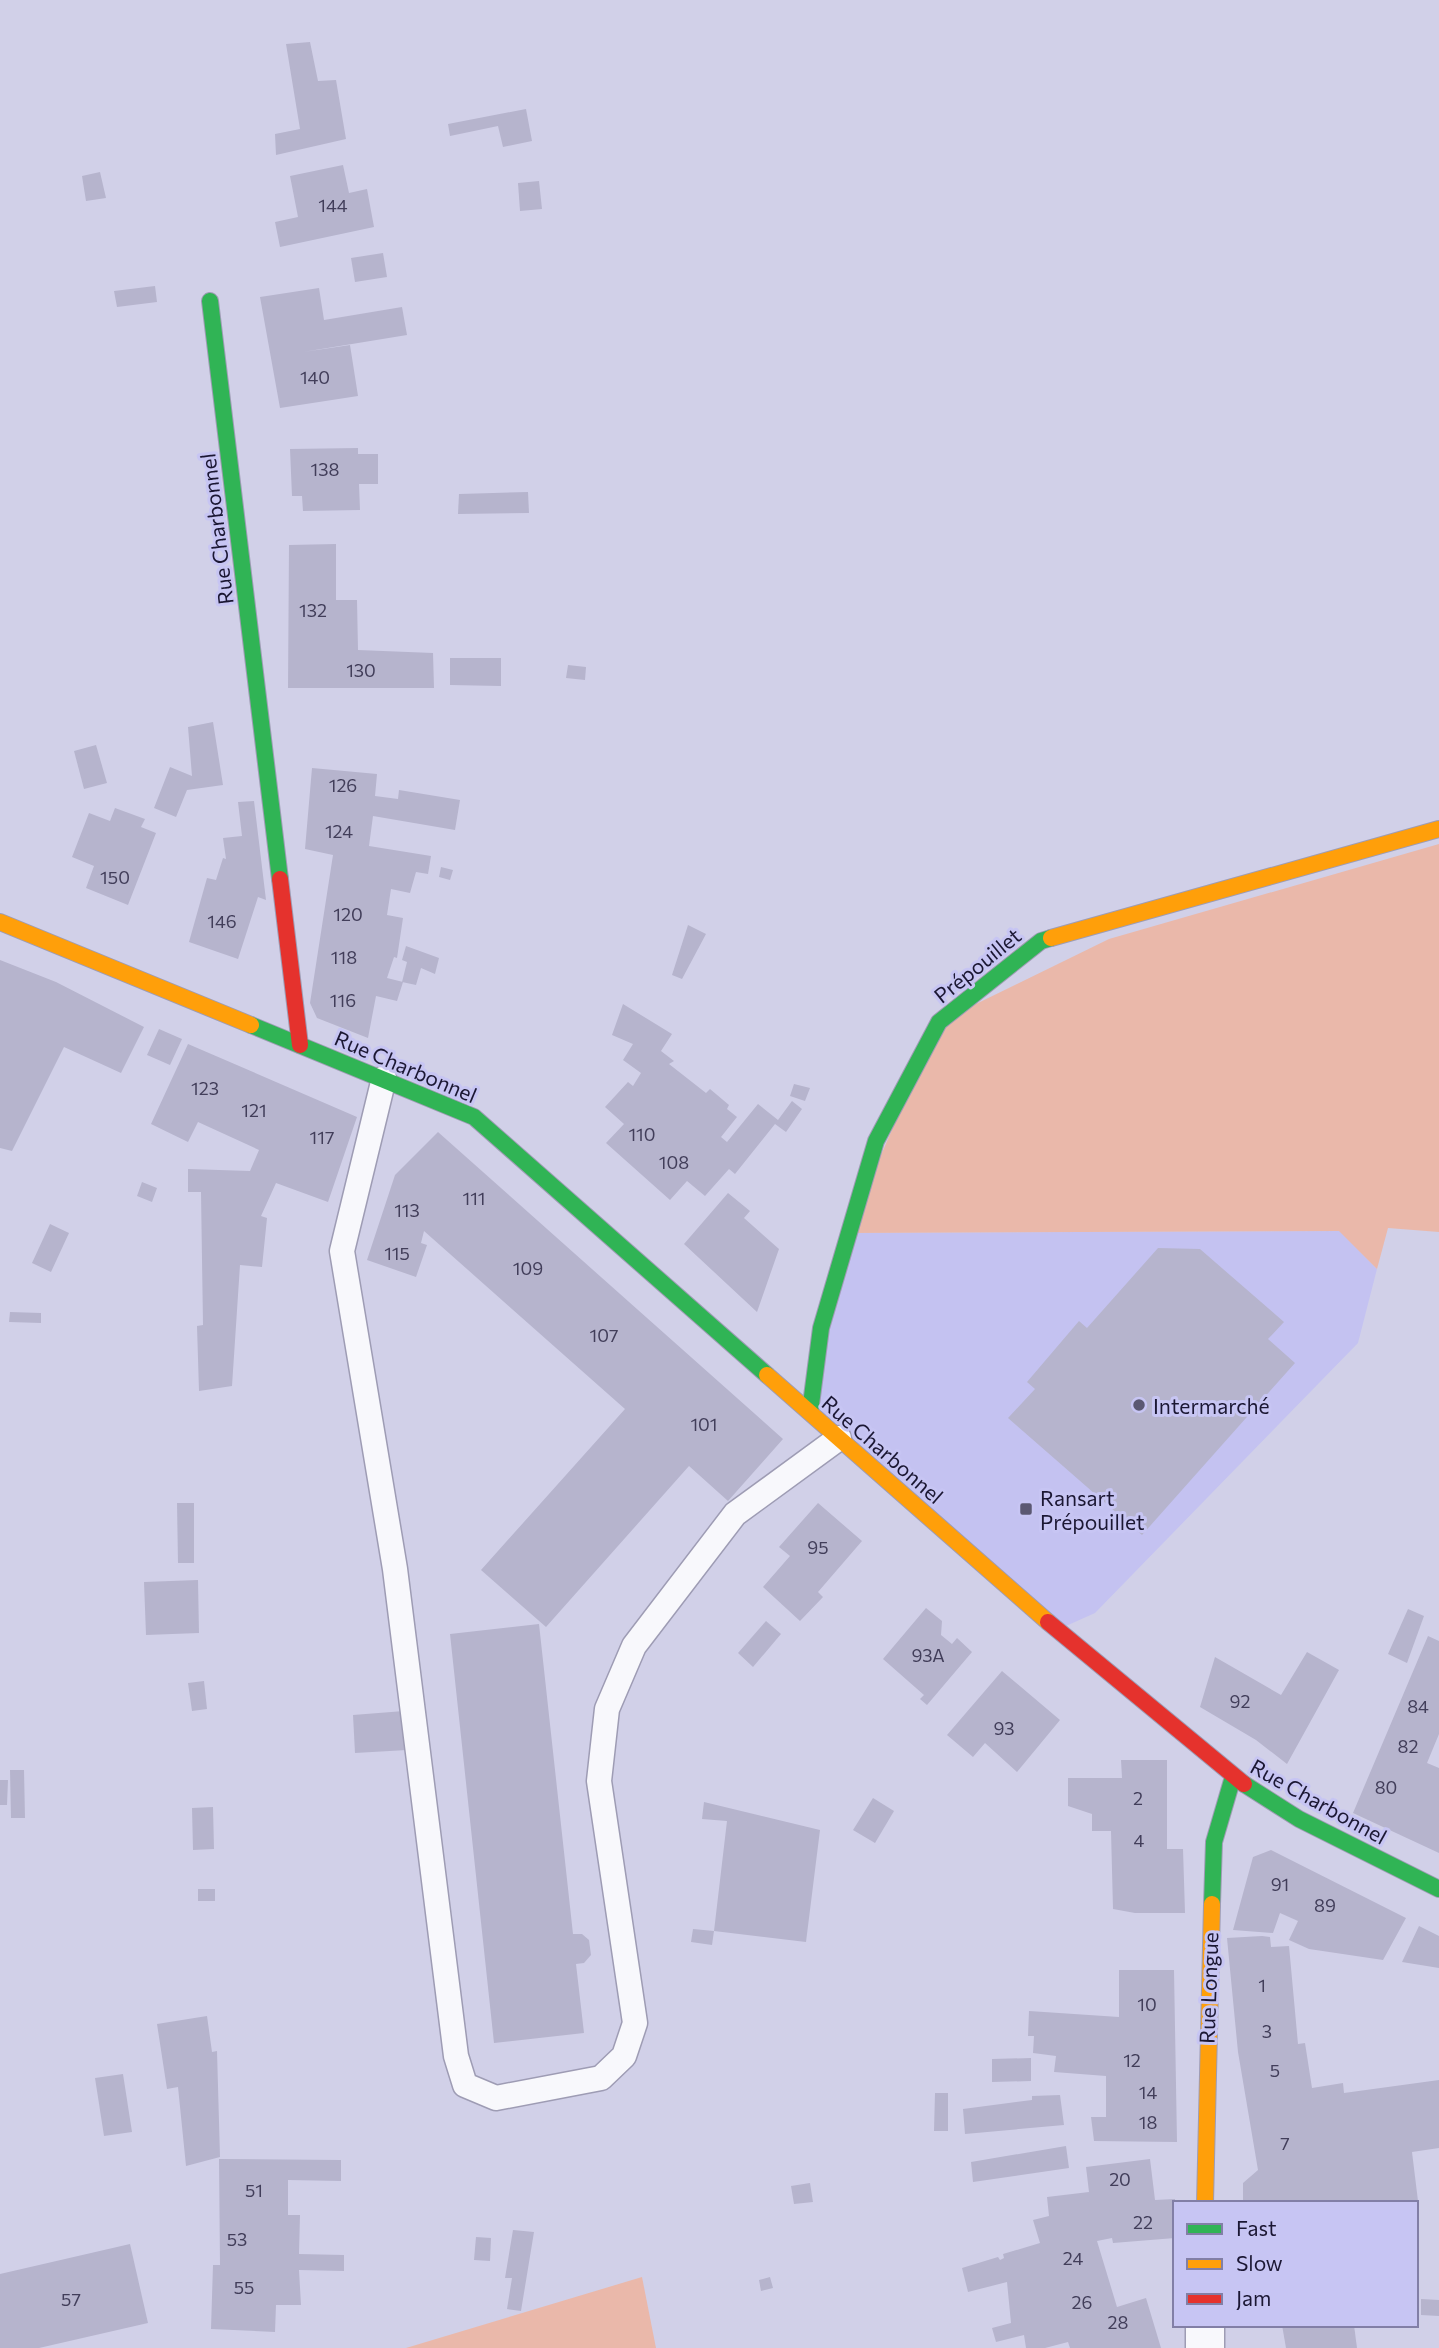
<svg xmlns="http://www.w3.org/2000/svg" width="1439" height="2348" font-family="Commissioner,sans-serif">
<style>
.built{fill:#c4c2f1}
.green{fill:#eab8aa}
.building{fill:#b6b4cd}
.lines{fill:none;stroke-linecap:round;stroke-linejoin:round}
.lane-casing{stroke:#9e9cb4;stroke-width:27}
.street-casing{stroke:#9e9cb4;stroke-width:41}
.fast-casing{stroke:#9e9cb4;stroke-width:18}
.slow-casing{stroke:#9e9cb4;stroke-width:18}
.jam-casing{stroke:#9e9cb4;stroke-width:18}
.lane{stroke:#f8f8fc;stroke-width:24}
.street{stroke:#f8f8fc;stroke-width:38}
.fast{stroke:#30b455;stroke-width:16}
.slow{stroke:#ff9f0a;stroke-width:16}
.jam{stroke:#e5322d;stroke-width:16}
.poi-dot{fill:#5b5872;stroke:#c7c5f3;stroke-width:2.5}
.labels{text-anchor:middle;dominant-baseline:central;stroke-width:6;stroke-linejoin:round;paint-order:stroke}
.number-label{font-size:18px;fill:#423e5a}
.street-label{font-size:21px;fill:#1b1733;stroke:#c7c5f3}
.poi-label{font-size:21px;fill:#1b1733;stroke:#c7c5f3;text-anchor:start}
</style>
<rect width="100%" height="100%" fill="#d1d0e8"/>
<path class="built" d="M1340 1231 1377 1269 1358 1343 1095 1613 1057 1630 810 1412 847 1233Z"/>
<g class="green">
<path d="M1439 844V1232L1388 1228 1377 1269 1339 1231 847 1233 939 1022 1109 939Z"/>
<path d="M642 2277 656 2348H406Z"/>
</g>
<g class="building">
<path d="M310 42 318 81 336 80 346 139 276 155 275 134 300 129 286 44Z"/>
<path d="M526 109 532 141 503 147 498 126 450 136 448 124Z"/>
<path d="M343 165 349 193 367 189 374 227 280 247 275 222 298 217 290 176Z"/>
<path d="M100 172 106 198 86 201 82 176Z"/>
<path d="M539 181 542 209 520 211 518 183Z"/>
<path d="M383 253 387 277 355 282 351 258Z"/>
<path d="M155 286 157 302 117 307 114 291Z"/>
<path d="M319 288 324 320 402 307 407 335 303 352 350 345 358 396 280 408 260 297Z"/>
<path d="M358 448V454H378V484H359L360 510 303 511 302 496H292L290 449Z"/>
<path d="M528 492 529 513 458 514 459 494Z"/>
<path d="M336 544V600H357L358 650 433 653 434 688H288L289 545Z"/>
<path d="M450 658H501V686L450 685Z"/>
<path d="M568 665 586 667 585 680 566 678Z"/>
<path d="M213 722 223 785 187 790 176 817 154 808 170 767 192 776 188 727Z"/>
<path d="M96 745 107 783 84 789 74 751Z"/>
<path d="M312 768 377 774 375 796 398 799 399 790 460 800 455 830 373 816 369 846 431 856 428 874 416 872 410 893 391 889 387 915 403 918 397 958 394 957 387 978 403 982 397 1001 376 996 368 1038 317 1018 310 1003 333 855 305 849Z"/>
<path d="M254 801 266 900 258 897 238 959 189 942 207 878 216 880 223 858 226 859 223 838 242 836 238 802Z"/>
<path d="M115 808 145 819 141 827 156 833 128 905 86 888 94 866 72 857 89 813 110 821Z"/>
<path d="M441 867 453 870 450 880 439 877Z"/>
<path d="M688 925 706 934 682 979 672 975Z"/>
<path d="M406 946 439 958 435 974 421 968 416 985 402 982 407 962 402 960Z"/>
<path d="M0 960 56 982 144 1027 121 1073 64 1047 12 1151 0 1148Z"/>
<path d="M623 1004 672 1034 661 1051 674 1061 669 1064 706 1093 710 1089 729 1105 727 1109 737 1117 721 1137 727 1142 758 1104 778 1120 792 1101 802 1109 786 1132 775 1124 735 1174 729 1169 705 1196 687 1181 670 1200 606 1143 624 1124 605 1107 628 1082 633 1086 641 1073 623 1060 633 1044 612 1035Z"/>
<path d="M159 1029 182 1039 170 1065 147 1055Z"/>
<path d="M188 1044 357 1117 328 1202 276 1183 261 1216 267 1218 262 1267 240 1265 232 1386 199 1391 197 1326 203 1325 201 1192H188V1169L250 1171 259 1150 198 1122 188 1142 151 1124Z"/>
<path d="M794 1084 810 1088 805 1101 790 1096Z"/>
<path d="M438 1132 783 1439 728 1501 689 1466 546 1627 481 1570 625 1409 424 1231 421 1243 427 1245 416 1277 367 1260 395 1175Z"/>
<path d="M142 1182 157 1188 152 1202 137 1196Z"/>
<path d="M728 1193 750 1211 744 1218 779 1249 757 1312 684 1244Z"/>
<path d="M50 1224 69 1233 51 1272 32 1263Z"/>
<path d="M1158 1248 1200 1249 1284 1322 1268 1339 1295 1363 1142 1535 1008 1418 1035 1389 1027 1382 1079 1321 1087 1328Z"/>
<path d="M10 1312 41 1313V1323L9 1322Z"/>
<path d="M177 1503H194V1563H178Z"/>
<path d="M818 1503 862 1541 818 1592 823 1597 800 1621 763 1587 790 1556 779 1547Z"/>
<path d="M198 1580 199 1633 146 1635 144 1582Z"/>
<path d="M926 1608 942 1621 941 1635 952 1644 957 1638 972 1652 927 1705 920 1699 924 1695 883 1659Z"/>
<path d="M1408 1609 1424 1616 1407 1663 1388 1654Z"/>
<path d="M766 1621 781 1634 753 1667 738 1653Z"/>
<path d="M539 1624 573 1934H582L589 1940 591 1955 584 1963 576 1964 584 2033 494 2043 450 1634Z"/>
<path d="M1428 1636 1439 1641V1734L1427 1763 1439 1768V1853L1353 1813Z"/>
<path d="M1307 1652 1339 1670 1287 1764 1256 1740 1200 1707 1215 1657 1281 1695Z"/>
<path d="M1002 1671 1060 1720 1017 1772 985 1743 973 1757 947 1735Z"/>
<path d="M204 1681 207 1709 192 1711 188 1683Z"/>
<path d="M404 1711 407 1750 355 1753 353 1715Z"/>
<path d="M1121 1760H1167V1849H1183L1185 1913H1135L1113 1909 1111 1831H1092V1814L1068 1806V1778H1122Z"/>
<path d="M10 1770H24L25 1818H11Z"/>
<path d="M0 1780H8L7 1805H0Z"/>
<path d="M873 1798 894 1811 875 1843 853 1830Z"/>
<path d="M704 1802 820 1830 806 1942 714 1931 727 1821 702 1819Z"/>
<path d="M213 1807 214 1849 193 1850 192 1808Z"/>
<path d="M1271 1850 1406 1918 1383 1960 1309 1949 1289 1940 1298 1921 1280 1913 1273 1933 1233 1930 1253 1857Z"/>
<rect x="198" y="1889" width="17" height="12"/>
<path d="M1419 1926 1439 1936V1968L1402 1962Z"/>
<path d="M693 1929 714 1931 712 1945 691 1942Z"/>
<path d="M1262 1936 1270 1937 1271 1947 1289 1946 1298 2044 1305 2043 1312 2088 1343 2083 1344 2093 1439 2080V2148L1412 2152 1418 2201 1243 2203V2183L1258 2170 1238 2052 1227 1938Z"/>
<path d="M1119 1970H1174L1177 2142 1094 2141 1091 2117H1106V2076L1054 2072 1056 2056 1033 2053 1034 2036H1028L1029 2011 1119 2017Z"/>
<path d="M207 2016 212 2052 217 2051 220 2157 186 2166 178 2087 167 2089 157 2024Z"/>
<path d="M1031 2058V2081L992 2082V2059Z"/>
<path d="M123 2074 132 2132 104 2136 95 2078Z"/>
<path d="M935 2093H948V2131H934Z"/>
<path d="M1060 2095 1064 2125 965 2134 963 2109 1032 2100V2096Z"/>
<path d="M1066 2146 1069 2168 973 2182 971 2162Z"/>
<path d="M219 2159 341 2160V2181L288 2180V2215H300L299 2254 344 2255V2271L299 2270 301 2305H276L275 2332 211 2329 213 2265H220Z"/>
<path d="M1150 2159 1155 2200 1175 2199V2238L1113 2243 1112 2238 1097 2241 1117 2307 1146 2298 1161 2348H1070L1068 2342 1045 2348H1026L1024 2335 996 2342 992 2328 1011 2323 1007 2282 968 2292 962 2268 998 2257 1000 2260 1004 2258 1003 2254 1040 2243 1033 2220 1049 2216 1047 2197 1089 2192 1086 2167Z"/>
<path d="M810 2183 813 2202 794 2204 791 2186Z"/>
<path d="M513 2230 534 2232 521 2311 507 2309 512 2278H505Z"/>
<path d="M476 2237 491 2238 490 2261 474 2260Z"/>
<path d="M130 2244 148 2323 39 2348H0V2274Z"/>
<path d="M770 2277 773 2288 761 2291 759 2280Z"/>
<path d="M1421 2299 1439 2300V2316L1421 2315Z"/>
<path d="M1282 2325H1354L1357 2348H1286Z"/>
</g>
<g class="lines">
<defs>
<path id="lane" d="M384 1078 342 1251 395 1569 456 2056 465 2085 496 2098 601 2078 624 2056 635 2023 599 1781 607 1709 634 1646 735 1514 839 1438"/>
<path id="street" d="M1205 2348V2325"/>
<g id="fast">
<path d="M210 301 280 879"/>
<path d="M251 1025 474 1117 767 1375"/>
<path d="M810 1412 821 1328 876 1141 939 1022 1041 941 1051 938"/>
<path d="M1244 1784 1299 1819 1439 1889"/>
<path d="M1212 1904 1214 1842 1233 1777"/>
</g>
<g id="slow">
<path d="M0 922 251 1025"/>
<path d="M1051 938 1439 829"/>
<path d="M767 1375 1048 1622"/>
<path d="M1205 2203 1212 1904"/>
</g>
<g id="jam">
<path d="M280 879 300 1045"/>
<path d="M1048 1622 1244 1784"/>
</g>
</defs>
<use href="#lane" class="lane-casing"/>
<use href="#street" class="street-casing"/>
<use href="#fast" class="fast-casing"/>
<use href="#slow" class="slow-casing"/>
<use href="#jam" class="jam-casing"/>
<use href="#lane" class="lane"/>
<use href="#street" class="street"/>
<use href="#fast" class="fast"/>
<use href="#slow" class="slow"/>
<use href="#jam" class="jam"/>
</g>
<g class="poi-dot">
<circle cx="1139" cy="1405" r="7"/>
<rect x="1019" y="1502" width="14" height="14" rx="3.5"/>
</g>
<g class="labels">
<g class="number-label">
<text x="333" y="205">144</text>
<text x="315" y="377">140</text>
<text x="325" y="469">138</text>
<text x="313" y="610">132</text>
<text x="361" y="670">130</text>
<text x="343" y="785">126</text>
<text x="339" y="831">124</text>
<text x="115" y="877">150</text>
<text x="348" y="914">120</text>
<text x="222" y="921">146</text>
<text x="344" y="957">118</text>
<text x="343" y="1000">116</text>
<text x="205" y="1088">123</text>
<text x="254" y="1110">121</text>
<text x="642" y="1134">110</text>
<text x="322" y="1137">117</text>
<text x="674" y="1162">108</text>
<text x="474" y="1198">111</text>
<text x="407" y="1210">113</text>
<text x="397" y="1253">115</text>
<text x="528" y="1268">109</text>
<text x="604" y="1335">107</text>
<text x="704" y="1424">101</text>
<text x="818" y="1547">95</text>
<text x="928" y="1655">93A</text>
<text x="1240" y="1701">92</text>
<text x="1418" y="1706">84</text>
<text x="1004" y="1728">93</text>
<text x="1408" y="1746">82</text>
<text x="1386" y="1787">80</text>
<text x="1138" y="1798">2</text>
<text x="1139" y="1840">4</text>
<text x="1280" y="1884">91</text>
<text x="1325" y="1905">89</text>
<text x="1262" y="1985">1</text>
<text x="1147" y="2004">10</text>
<text x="1267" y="2031">3</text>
<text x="1132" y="2060">12</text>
<text x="1275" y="2070">5</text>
<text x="1148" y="2092">14</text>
<text x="1148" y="2122">18</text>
<text x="1285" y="2143">7</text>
<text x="1120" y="2179">20</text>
<text x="254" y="2190">51</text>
<text x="1143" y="2222">22</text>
<text x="237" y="2239">53</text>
<text x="1073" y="2258">24</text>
<text x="244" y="2287">55</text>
<text x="71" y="2299">57</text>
<text x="1082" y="2302">26</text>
<text x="1118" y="2322">28</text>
</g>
<g class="street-label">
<text transform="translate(216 529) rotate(-97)">Rue Charbonnel</text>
<text transform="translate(977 965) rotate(-39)">Prépouillet</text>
<text transform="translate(406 1066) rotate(23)">Rue Charbonnel</text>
<text transform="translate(883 1449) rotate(41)">Rue Charbonnel</text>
<text transform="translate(1319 1801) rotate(29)">Rue Charbonnel</text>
<text transform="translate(1208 1988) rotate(-88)">Rue Longue</text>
</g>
<g class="poi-label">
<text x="1153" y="1405">Intermarché</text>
<text x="1040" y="1497">Ransart<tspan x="1040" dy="24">Prépouillet</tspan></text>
</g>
</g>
<rect x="1173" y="2201" width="245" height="126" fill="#c7c5f3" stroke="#827fa6" stroke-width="2"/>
<rect x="1187" y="2224" width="35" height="10" fill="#30b455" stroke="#827fa6" stroke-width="2"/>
<text x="1236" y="2236" font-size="21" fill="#1b1733">Fast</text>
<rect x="1187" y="2259" width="35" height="10" fill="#ff9f0a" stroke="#827fa6" stroke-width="2"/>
<text x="1236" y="2271" font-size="21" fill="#1b1733">Slow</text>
<rect x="1187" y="2294" width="35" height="10" fill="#e5322d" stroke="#827fa6" stroke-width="2"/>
<text x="1236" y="2306" font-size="21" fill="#1b1733">Jam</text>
</svg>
